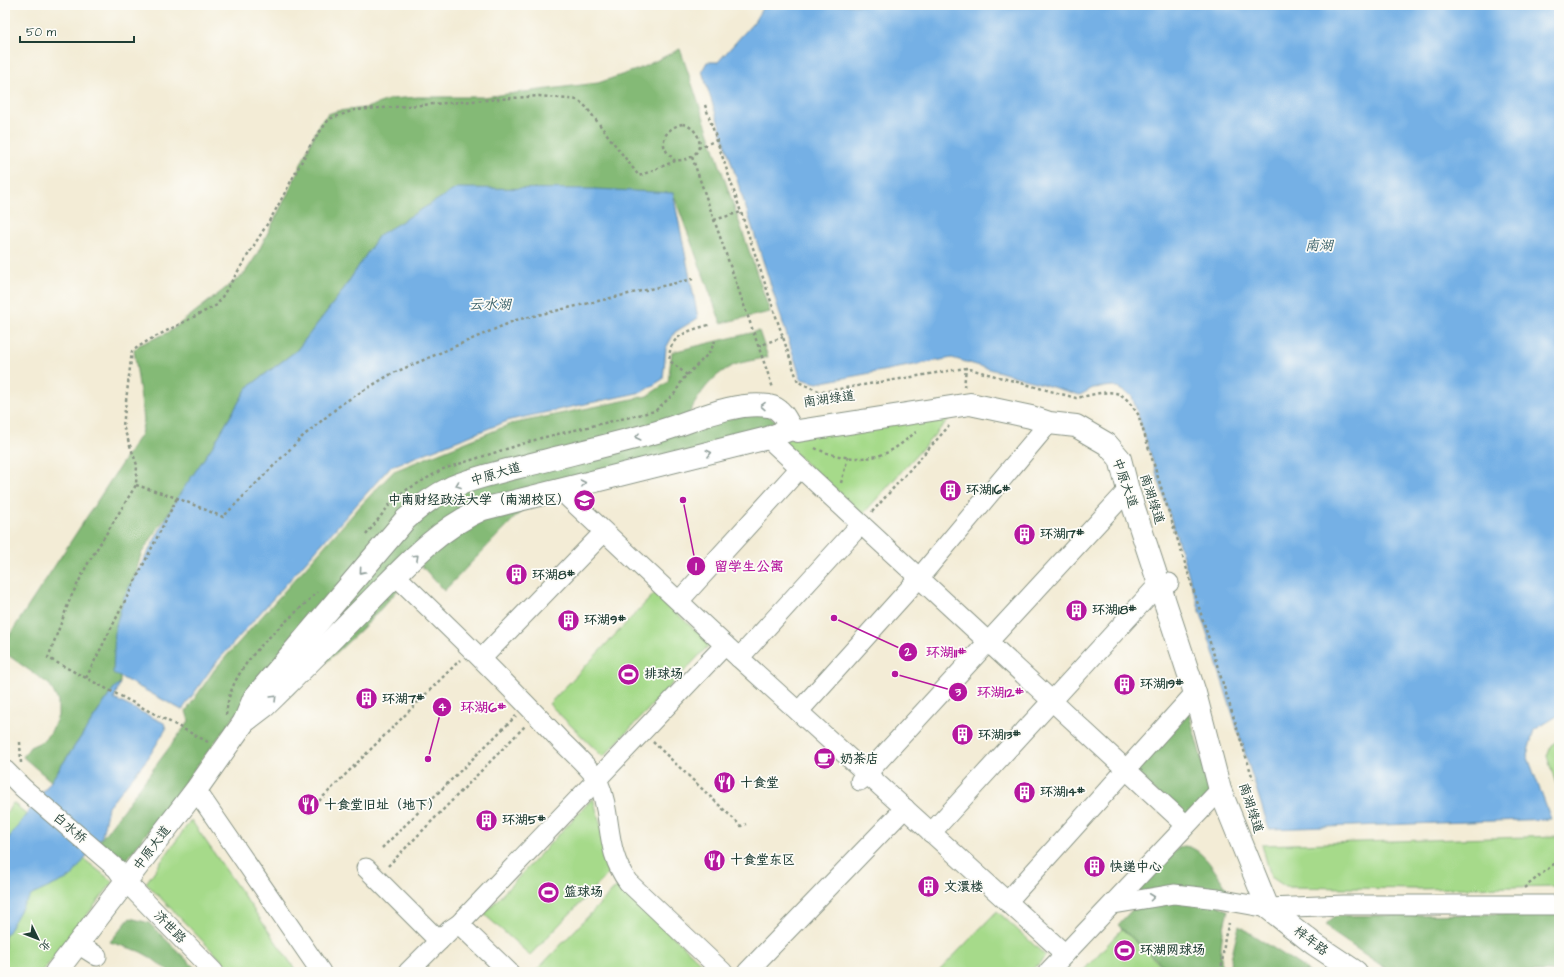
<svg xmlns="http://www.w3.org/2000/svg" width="1564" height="977" font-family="'Architects Daughter','LXGW WenKai TC',sans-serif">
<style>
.green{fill:#a6da8a;stroke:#628c5f}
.forest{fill:#84ba76;stroke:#527c55}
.water{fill:#74b0e5;stroke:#4a768c}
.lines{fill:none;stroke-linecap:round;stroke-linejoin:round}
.minor-casing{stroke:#899485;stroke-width:21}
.major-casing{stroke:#899485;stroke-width:24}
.path{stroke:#899485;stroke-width:2.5;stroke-dasharray:3 3;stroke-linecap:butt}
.minor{stroke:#fff;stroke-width:19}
.major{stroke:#fff;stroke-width:22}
.oneway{stroke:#8f9e9a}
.labels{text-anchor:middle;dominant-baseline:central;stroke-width:3.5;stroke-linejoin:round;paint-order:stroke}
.street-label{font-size:13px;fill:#1f3d34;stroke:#fdfcf7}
.poi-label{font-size:13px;font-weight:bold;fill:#1f3d34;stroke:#fdfcf7;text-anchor:start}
.water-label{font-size:14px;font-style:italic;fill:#396069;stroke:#fdfcf7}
.leader{fill:none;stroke:#b5179e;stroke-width:1.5}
.callout-dot{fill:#b5179e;stroke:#fdfcf7;stroke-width:1.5}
.mark-label{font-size:12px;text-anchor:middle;font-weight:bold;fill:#fff}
.callout-label{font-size:14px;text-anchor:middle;font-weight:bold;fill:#b5179e;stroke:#fdfcf7;stroke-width:3.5;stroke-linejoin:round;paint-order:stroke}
</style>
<rect width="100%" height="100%" fill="#fdfcf7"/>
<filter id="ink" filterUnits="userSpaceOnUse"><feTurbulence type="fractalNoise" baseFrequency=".025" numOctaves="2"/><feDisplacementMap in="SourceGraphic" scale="8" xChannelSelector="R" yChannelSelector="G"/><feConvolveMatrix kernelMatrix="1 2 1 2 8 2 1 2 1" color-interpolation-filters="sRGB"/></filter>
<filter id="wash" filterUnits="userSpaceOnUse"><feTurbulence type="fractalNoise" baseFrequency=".012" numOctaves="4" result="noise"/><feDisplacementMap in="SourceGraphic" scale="16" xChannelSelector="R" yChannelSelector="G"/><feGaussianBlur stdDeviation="0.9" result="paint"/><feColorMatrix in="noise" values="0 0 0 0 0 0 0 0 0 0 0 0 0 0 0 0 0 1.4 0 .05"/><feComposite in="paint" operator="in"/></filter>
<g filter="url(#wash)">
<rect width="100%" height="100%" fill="#f3ecd6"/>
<g class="green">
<path d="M958 409 863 514 780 440Z"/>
<path d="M655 593 710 644 603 757 549 704Z"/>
<path d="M1559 740V793L1547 756 1551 745Z"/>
<path d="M593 798 613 869 530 955 484 914Z"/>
<path d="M13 803 113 882 42 972H5V815Z"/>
<path d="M191 820 297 972H233L146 883Z"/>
<path d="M1559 836V886L1415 889 1286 887 1271 877 1262 845Z"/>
<path d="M618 885 711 972H535Z"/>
<path d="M997 911 1046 956 1031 972H938Z"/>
<path d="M1122 929 1168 972H1082Z"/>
</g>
<g class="forest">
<path d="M680 49 770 312 721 323 673 193 379 235 341 293 297 350 247 388 214 444 141 554 124 615 120 683 114 688 51 781 23 757 30 747 41 742 51 732 58 716V701L50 685 5 653V642L141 434 144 420 134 350 139 345 169 332 244 274 256 256 288 193 320 122 328 114 337 111 366 108 391 99 418 97H483L598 83 639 69Z"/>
<path d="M759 331 768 357C757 360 745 361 734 365 710 376 697 397 686 420L448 484 243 705 125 862 99 842 189 721 186 711 215 669 363 503 394 471 511 424 647 396 668 382 672 352Z"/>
<path d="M760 411 777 421 695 451 527 505 444 591 421 565 363 628 277 708 325 620 426 508 471 486Z"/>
<path d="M1187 707 1211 792 1185 820 1130 769Z"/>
<path d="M1184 846C1205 847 1220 881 1232 896L1136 892 1178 848Z"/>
<path d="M1142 899H1208L1228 911C1223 930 1217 954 1224 972H1167L1168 970 1118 925Z"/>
<path d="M1559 913V972H1391L1332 932 1326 924 1335 916Z"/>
<path d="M130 918 149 923 199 972H170L150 957 139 951 110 942Z"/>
<path d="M1239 926 1301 966 1309 972H1228Z"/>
</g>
<g class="water">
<path d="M764 5H1559V715L1534 730 1527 755 1551 819 1269 829 1132 396 1114 386 1093 388 1080 395 952 358 817 383 801 379 702 71 707 62H718L754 22Z"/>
<path d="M457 188 596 189 673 193 698 318 675 332 666 348 663 379 642 392 510 420 390 467 214 665 182 710 113 673 115 629 124 597 177 498 214 444 247 388 297 350 341 293 379 235Z"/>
<path d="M120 683 114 699 164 723 166 729 148 758 108 807 102 836 71 877 32 895 24 904 5 937V843L51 781 114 688Z"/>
</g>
</g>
<g filter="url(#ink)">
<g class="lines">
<defs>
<g id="minor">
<path d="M768 438 1186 825"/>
<path d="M559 489 725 645 1065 954"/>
<path d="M396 576C451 629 506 682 559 739 567 747 594 772 598 781 613 815 604 850 628 882L723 972"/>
<path d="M679 601 800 468"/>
<path d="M482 658 604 532"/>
<path d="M739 658 861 524"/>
<path d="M799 711 919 578 1049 423"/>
<path d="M5 770 23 788 117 869 126 882 214 972"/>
<path d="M860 781 1128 490"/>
<path d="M196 790 321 972"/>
<path d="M931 833 1159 584 1169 583"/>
<path d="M366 868 439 941"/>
<path d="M1007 902 1195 693"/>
<path d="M1114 904 1174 894 1218 899 1268 908 1344 905H1559"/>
<path d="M459 924 509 972"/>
<path d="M78 944 97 956"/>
<path d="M408 972 450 930 459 924 725 645"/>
<path d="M747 972 905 808"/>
<path d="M1048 972 1220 790"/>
</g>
<g id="major">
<path d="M244 722 265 706C300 672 334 637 368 603 403 568 437 529 483 509L768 438 791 429 798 431 970 404 1031 417 1049 423 1076 426 1107 444 1120 459 1128 490 1195 693 1220 790 1268 908 1314 944 1356 972"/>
<path d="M56 972 196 790 244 722 254 698 405 520C419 507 435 495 452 487 476 477 503 471 528 465 571 454 614 444 657 432 693 422 730 401 769 406 781 408 786 419 791 429"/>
</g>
</defs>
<use href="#minor" class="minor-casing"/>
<use href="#major" class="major-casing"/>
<g class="path">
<path d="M705 105 798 382 821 392 966 368 1076 398C1090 396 1112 387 1124 397 1129 401 1134 409 1138 414L1253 779"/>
<path d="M683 124C698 128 707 147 691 157 686 160 680 160 675 161 672 157 667 153 665 149 660 136 671 126 683 124Z"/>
<path d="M698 148 717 140"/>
<path d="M692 157 773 388"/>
<path d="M714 220 741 212"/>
<path d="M758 346 783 337"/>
<path d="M687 375 670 361C666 336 690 330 709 325"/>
<path d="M964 387 966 368"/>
<path d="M815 448C835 458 865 462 886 453 897 448 907 439 916 432"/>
<path d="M841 483 848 457"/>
<path d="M136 485 177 498 223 517 302 437 343 403 391 374 516 320 693 279"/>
<path d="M872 512 949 426"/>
<path d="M366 535 391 503 403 492 443 469 541 438 655 411 675 393 683 379 710 352 715 341"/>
<path d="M86 678 177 498"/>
<path d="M226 715C227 708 228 700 230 694 245 651 287 623 317 592"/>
<path d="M20 742 21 763"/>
<path d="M208 742 48 658 70 599 87 565 136 485 137 465 123 426 132 351 149 340 217 305 274 213 310 146 329 119 355 110 539 96 578 100 586 107 639 176 675 161"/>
<path d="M653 742 741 826 746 824"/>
<path d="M319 801 460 660"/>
<path d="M382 848 516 716"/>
<path d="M388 866 525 726"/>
<path d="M1524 888 1559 860"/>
<path d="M1221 972 1225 937 1229 923"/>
</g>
<use href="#minor" class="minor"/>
<use href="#major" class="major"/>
</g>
<defs><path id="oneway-chevron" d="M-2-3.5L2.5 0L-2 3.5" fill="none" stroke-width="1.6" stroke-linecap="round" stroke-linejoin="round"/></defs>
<g class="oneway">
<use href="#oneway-chevron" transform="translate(763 406) rotate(-179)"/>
<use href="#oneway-chevron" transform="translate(638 437) rotate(166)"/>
<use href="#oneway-chevron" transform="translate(709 453) rotate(-14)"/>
<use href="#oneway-chevron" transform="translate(583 483) rotate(-14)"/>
<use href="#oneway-chevron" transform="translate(458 485) rotate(160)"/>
<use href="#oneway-chevron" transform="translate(416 557) rotate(-43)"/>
<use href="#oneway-chevron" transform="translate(362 571) rotate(131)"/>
<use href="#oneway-chevron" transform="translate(274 698) rotate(-45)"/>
<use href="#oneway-chevron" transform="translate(1152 897) rotate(-7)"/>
</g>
</g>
<defs>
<symbol id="building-disc" viewBox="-11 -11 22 22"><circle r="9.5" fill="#b5179e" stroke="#fdfcf7"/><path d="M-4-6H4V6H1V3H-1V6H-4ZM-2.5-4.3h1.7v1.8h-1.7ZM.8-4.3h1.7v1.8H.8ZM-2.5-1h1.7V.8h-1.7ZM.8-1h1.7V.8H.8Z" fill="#fff"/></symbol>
<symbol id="university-disc" viewBox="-11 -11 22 22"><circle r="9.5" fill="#b5179e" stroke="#fdfcf7"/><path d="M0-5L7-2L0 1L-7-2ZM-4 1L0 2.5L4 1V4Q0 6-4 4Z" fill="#fff"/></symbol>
<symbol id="stadium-disc" viewBox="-11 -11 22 22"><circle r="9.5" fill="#b5179e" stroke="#fdfcf7"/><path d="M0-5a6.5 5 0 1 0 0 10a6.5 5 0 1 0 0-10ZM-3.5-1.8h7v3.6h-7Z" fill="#fff"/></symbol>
<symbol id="cafe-disc" viewBox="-11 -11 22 22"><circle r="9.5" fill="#b5179e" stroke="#fdfcf7"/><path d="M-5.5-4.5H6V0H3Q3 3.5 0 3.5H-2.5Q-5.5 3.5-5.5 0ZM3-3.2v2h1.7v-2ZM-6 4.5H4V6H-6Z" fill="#fff"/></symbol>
<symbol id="restaurant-disc" viewBox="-11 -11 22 22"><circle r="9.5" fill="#b5179e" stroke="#fdfcf7"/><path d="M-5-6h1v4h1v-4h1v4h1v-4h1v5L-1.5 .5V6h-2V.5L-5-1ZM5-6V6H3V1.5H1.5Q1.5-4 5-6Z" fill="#fff"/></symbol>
</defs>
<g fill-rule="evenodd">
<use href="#building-disc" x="938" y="478" width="25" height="25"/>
<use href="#university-disc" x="572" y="488" width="25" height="25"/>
<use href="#building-disc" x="1012" y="522" width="25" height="25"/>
<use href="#building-disc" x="504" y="562" width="25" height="25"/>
<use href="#building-disc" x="1064" y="598" width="25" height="25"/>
<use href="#building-disc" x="556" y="608" width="25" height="25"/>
<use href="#stadium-disc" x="616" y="662" width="25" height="25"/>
<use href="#building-disc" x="1112" y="672" width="25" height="25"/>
<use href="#building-disc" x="354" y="686" width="25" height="25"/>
<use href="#building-disc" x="950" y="722" width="25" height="25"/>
<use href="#cafe-disc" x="812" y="746" width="25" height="25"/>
<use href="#restaurant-disc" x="712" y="770" width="25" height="25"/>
<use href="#building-disc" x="1012" y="780" width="25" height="25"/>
<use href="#restaurant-disc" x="296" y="792" width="25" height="25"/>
<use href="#building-disc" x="474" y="808" width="25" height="25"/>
<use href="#restaurant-disc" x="702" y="848" width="25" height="25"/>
<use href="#building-disc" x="1082" y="854" width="25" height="25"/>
<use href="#building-disc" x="916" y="874" width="25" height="25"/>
<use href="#stadium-disc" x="536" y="880" width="25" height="25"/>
<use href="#stadium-disc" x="1112" y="938" width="25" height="25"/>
</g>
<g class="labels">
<g class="street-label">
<text transform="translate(829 399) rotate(-8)">南湖绿道</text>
<text transform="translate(496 474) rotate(-16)">中原大道</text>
<text transform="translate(1125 483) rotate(71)">中原大道</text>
<text transform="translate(1152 499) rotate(72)">南湖绿道</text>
<text transform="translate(1251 808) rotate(72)">南湖绿道</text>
<text transform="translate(70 828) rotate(40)">白水桥</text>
<text transform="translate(152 848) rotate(-53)">中原大道</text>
<text transform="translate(170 927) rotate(46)">济世路</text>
<text transform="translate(1311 941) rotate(37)">梓年路</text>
</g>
<g class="poi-label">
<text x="966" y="490">环湖16#</text>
<text x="570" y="500" text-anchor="end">中南财经政法大学（南湖校区）</text>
<text x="1040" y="534">环湖17#</text>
<text x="532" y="575">环湖8#</text>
<text x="1092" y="610">环湖18#</text>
<text x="584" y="620">环湖9#</text>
<text x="644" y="674">排球场</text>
<text x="1140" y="684">环湖19#</text>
<text x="382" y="699">环湖7#</text>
<text x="978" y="735">环湖13#</text>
<text x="840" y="759">奶茶店</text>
<text x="740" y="783">十食堂</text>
<text x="1040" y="792">环湖14#</text>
<text x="324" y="805">十食堂旧址（地下）</text>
<text x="502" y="820">环湖5#</text>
<text x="730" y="860">十食堂东区</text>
<text x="1110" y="867">快递中心</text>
<text x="944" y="887">文澴楼</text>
<text x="564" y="892">篮球场</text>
<text x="1140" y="950">环湖网球场</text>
</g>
<g class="water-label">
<text x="1319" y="246">南湖</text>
<text x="490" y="305">云水湖</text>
</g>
</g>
<path class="leader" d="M683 500L696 566M834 618L908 652M895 674L958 692M428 759L442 707"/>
<g class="callout-dot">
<circle cx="683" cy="500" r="4"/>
<circle cx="834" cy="618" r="4"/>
<circle cx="895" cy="674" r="4"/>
<circle cx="428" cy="759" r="4"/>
<circle cx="696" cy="566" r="10"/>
<circle cx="908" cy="652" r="10"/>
<circle cx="958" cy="692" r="10"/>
<circle cx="442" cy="707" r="10"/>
</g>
<g class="mark-label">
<text x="696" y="570">1</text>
<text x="908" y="656">2</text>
<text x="958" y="696">3</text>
<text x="442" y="711">4</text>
</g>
<g class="callout-label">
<text x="749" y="571">留学生公寓</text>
<text x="946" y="657">环湖11#</text>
<text x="1000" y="697">环湖12#</text>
<text x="483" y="712">环湖6#</text>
</g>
<rect width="1564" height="977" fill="none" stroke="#fdfcf7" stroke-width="20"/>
<g transform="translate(38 939) rotate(133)" stroke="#fdfcf7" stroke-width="3" paint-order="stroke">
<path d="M0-3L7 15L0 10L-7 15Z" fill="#1f3d34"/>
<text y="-6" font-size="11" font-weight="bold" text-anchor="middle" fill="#1f3d34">北</text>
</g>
<path d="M20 36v6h114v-6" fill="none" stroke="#1f3d34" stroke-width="2"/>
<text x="26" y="36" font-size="12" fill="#1f3d34" stroke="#fdfcf7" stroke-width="3" paint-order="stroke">50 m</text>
</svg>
